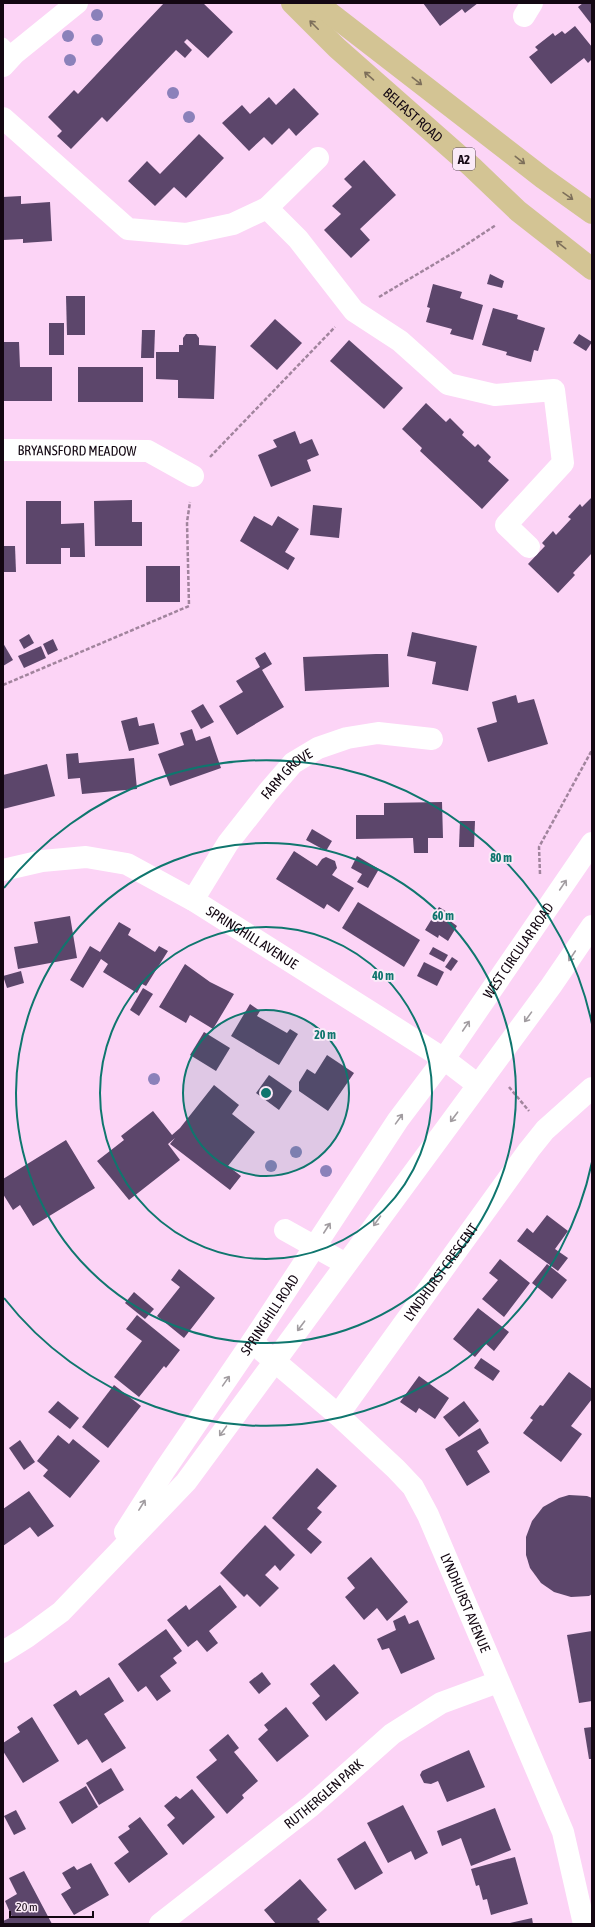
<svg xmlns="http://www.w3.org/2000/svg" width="595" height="1927" font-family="'Asap Condensed',sans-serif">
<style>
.building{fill:#5c466b}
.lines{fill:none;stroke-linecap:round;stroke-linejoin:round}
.path{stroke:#a1849d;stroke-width:2.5;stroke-dasharray:4 2;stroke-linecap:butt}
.service{stroke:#fff;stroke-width:11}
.minor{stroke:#fff;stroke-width:22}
.tertiary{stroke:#fff;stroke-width:22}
.primary{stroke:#d3c494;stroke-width:22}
.tree{fill:#8b81ba}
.oneway{stroke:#7d6f5a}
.oneway2{stroke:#a19ca0}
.ring{fill:none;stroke:#0f766e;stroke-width:2}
.labels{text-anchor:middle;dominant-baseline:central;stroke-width:4;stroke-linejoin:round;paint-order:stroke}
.shield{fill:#faeaf8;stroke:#584b57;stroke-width:1}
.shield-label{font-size:13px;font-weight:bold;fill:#130712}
.street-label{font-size:14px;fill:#130712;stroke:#faeaf8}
.centre{fill:#0f766e;stroke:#faeaf8;stroke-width:2}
.ring-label{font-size:12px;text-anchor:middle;font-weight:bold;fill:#0f766e;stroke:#faeaf8;stroke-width:4;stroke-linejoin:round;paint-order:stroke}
</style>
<rect width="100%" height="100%" fill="#fcd4f6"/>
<g class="building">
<path d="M164 3H203L233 32 208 58 187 39 184 42 192 50 185 58 176 50 107 122 102 117 71 149 57 136 62 131 48 117 74 90 78 94Z"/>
<path d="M423 3H478L465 13 462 9 440 26Z"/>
<path d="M583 3H592V25L578 7Z"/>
<path d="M575 26 592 47V59L588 63 584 58 551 84 529 57 538 50 535 47 553 33 555 36 562 31 565 34Z"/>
<path d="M294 88 319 114 296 136 289 128 272 145 264 137 249 151 222 123 242 105 250 114 269 97 276 105Z"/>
<path d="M199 134 224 158 186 198 174 187 155 206 128 181 147 161 160 174Z"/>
<path d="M364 160 396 195 360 229 370 240 351 258 324 230 341 214 332 206 352 187 344 179Z"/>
<path d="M21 196V204L50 202 52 241 23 243V239L3 240V197Z"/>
<path d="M490 274 504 281 502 288 487 284Z"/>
<path d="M433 284 462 292 460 298 483 305 473 340 450 334 452 329 426 322 430 308 427 307Z"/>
<path d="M66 296H85V335H67Z"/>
<path d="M493 308 518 315 517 319 545 328 538 351 534 350 531 362 506 355 507 352 482 345Z"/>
<path d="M275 319 302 343 277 370 250 346Z"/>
<rect x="49" y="323" width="15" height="32"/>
<path d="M142 330H155L154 358H141Z"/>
<path d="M186 334H196L199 338V345L216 346 214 399 178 398V380L156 379V352H179V345H183V338Z"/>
<path d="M579 334 592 342 586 351 573 343Z"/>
<path d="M349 340 403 388 384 409 330 361Z"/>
<path d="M3 342H19L20 367H52V401H3Z"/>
<rect x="78" y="367" width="65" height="35"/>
<path d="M426 403 446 422 450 418 464 432 462 435 475 447 478 444 491 457 488 461 509 480 482 509 420 451 422 448 402 429Z"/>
<path d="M295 431 300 444 312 439 319 455 307 460 311 471 271 487 258 455 277 447 273 440Z"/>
<path d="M592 497V553L573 573 575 575 558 593 528 564 545 546 542 543 553 531 556 535 571 519 568 517 580 504 582 507Z"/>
<path d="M132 500V522H142V546H95L94 501Z"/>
<path d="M26 501H61V524L84 523 85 557H70V548H61V564H26Z"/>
<path d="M313 505 342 508 339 538 310 535Z"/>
<path d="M254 516 272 526 278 516 299 529 285 552 295 558 288 570 240 541Z"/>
<path d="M3 546H15L16 572H3Z"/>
<rect x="146" y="566" width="34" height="36"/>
<path d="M412 632 477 646 468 691 432 684 436 662 407 656Z"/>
<path d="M29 634 34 643 24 649 19 640Z"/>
<path d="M53 639 58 650 48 655 43 644Z"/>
<path d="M3 643 13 660 3 666Z"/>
<path d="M41 646 46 658 24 668 18 656Z"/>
<path d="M265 652 272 664 262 670 284 707 237 735 219 706 243 692 236 681 260 667 255 658Z"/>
<path d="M376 654H388L389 687 305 691 303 657Z"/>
<path d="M516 695 518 703 534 699 548 744 488 762 477 728 497 722 492 702Z"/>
<path d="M203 704 214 722 201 729 191 711Z"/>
<path d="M137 717 139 726 154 723 159 744 129 751 121 721Z"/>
<path d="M192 729 196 741 210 736 221 768 170 786 158 754 184 745 180 733Z"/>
<path d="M78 753 79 763 134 758 137 789 82 794 80 778 68 779 66 754Z"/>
<path d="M47 764 55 796 3 809V775Z"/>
<path d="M442 802 443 838H428V853H414L413 838 356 839V815H384V803Z"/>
<path d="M460 821H475L474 847H459Z"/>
<path d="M312 829 332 841 326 851 306 840Z"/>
<path d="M294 851 317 866 322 859 326 857 335 861 337 868 332 875 354 888 339 912 327 904 324 909 276 879Z"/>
<path d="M357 856 379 869 368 888 357 882 362 874 351 868Z"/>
<path d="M358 902 420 940 404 967 342 928Z"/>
<path d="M439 907 452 915 449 920 457 926 448 941 439 935 438 938 425 930Z"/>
<path d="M70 916 77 958 18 969 14 947 38 943 34 922Z"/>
<path d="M119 922 131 929 128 935 155 952 159 946 168 951 146 986 142 984 137 993 103 972 108 964 101 959 83 988 70 980 90 946 100 952Z"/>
<path d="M433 947 448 955 444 962 429 954Z"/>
<path d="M452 957 458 961 451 971 445 967Z"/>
<path d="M424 962 444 972 437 986 417 976Z"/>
<path d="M185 964 210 982 234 994 213 1029 190 1015 186 1023 159 1007Z"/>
<path d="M21 971 24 983 7 988 3 976Z"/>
<path d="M143 988 153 994 139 1016 130 1010Z"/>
<path d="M250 1004 260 1011 257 1016 287 1033 290 1029 298 1034 279 1065 231 1036Z"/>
<path d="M204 1032 230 1048 216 1071 190 1055Z"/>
<path d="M327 1055 354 1073 328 1111 299 1091V1082L307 1069 315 1074Z"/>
<path d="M269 1075 292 1091 279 1110 256 1093Z"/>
<path d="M214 1085 239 1105 232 1114 255 1132 228 1166 241 1176 230 1190 170 1144 175 1138 168 1144 180 1160 129 1200 97 1161 124 1140 121 1136 153 1111 172 1135 180 1128Z"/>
<path d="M66 1140 95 1188 33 1226 20 1205 13 1210 3 1194V1179Z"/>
<path d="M547 1215 568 1231 555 1249 568 1258 558 1271 517 1241 527 1228 533 1233Z"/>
<path d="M500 1259 530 1283 504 1317 482 1299 498 1280 489 1273Z"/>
<path d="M547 1264 567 1280 552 1299 532 1283Z"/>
<path d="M179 1269 215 1298 184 1338 157 1316 180 1287 171 1280Z"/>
<path d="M134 1292 154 1309 145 1319 125 1303Z"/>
<path d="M478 1308 509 1332 494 1351 486 1344 475 1357 453 1339Z"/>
<path d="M137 1315 180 1350 166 1368 164 1366 139 1397 114 1377 142 1341 126 1329Z"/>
<path d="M481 1358 500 1371 493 1381 474 1368Z"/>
<path d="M569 1372 592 1389V1399L571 1426 582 1434 561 1462 523 1433 533 1420 530 1418 540 1405 543 1406Z"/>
<path d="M419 1376 449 1398 435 1419 419 1408 416 1413 400 1402Z"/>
<path d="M114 1385 141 1406 108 1448 82 1427Z"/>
<path d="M58 1401 79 1418 70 1429 48 1412Z"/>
<path d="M464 1401 479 1421 459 1437 443 1417Z"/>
<path d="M480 1428 489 1443 477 1451 490 1472 467 1486 445 1449Z"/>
<path d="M58 1435 69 1444 73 1439 100 1461 70 1498 43 1476 48 1470 37 1461Z"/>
<path d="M20 1440 35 1462 24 1470 9 1448Z"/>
<path d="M317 1468 337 1486 317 1508 322 1512 307 1529 322 1542 311 1554 272 1518Z"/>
<path d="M29 1491 54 1526 38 1537 30 1527 3 1546V1509Z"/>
<path d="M569 1495 587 1496 592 1498V1594L589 1596 571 1597 554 1592 541 1583 530 1568 526 1555V1537L532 1521 543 1507 559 1498Z"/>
<path d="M265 1525 295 1555 280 1571 275 1565 265 1575 279 1588 260 1607 247 1594 244 1597 220 1573Z"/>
<path d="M371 1557 408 1602 387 1621 377 1608 364 1620 345 1597 355 1588 347 1578Z"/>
<path d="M220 1585 237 1607 209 1631 218 1643 207 1652 197 1640 188 1647 167 1620 186 1605 189 1610Z"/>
<path d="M405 1615 409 1624 418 1620 435 1659 401 1674 389 1648 382 1650 377 1639 396 1630 393 1621Z"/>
<path d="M166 1629 182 1651 173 1658 177 1663 160 1676 171 1691 157 1701 146 1686 138 1692 118 1664Z"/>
<path d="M592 1631V1701L579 1703 567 1635Z"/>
<path d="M334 1664 359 1693 326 1721 312 1703 320 1696 310 1684Z"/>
<path d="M262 1672 271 1684 259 1694 249 1682Z"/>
<path d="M109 1677 124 1701 104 1714 126 1748 102 1763 87 1739 78 1745 53 1705 76 1690 80 1696Z"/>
<path d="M286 1707 309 1736 277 1762 258 1739 268 1730 264 1725Z"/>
<path d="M32 1717 59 1761 23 1783 3 1751V1743L20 1732 17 1727Z"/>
<path d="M592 1727V1759H589L584 1728Z"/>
<path d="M228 1734 239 1748 234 1752 258 1781 242 1795 244 1798 227 1814 196 1777 217 1760 209 1750Z"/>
<path d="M469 1750 485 1787 447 1802 438 1781 431 1784 424 1783 420 1775 422 1771Z"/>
<path d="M111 1768 124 1790 99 1805 86 1783Z"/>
<path d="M86 1786 98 1807 72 1824 59 1802Z"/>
<path d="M192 1789 215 1817 183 1845 167 1825 175 1818 164 1806 176 1796 180 1799Z"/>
<path d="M403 1805 428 1853 415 1860 411 1851 388 1863 367 1823Z"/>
<path d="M495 1808 511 1850 471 1866 461 1838 442 1846 437 1831Z"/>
<path d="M16 1810 26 1829 14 1835 4 1816Z"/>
<path d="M140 1817 168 1854 129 1883 114 1863 129 1852 118 1837 130 1829 128 1826Z"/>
<path d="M365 1841 383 1873 355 1890 337 1859Z"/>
<path d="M515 1857 528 1904 491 1915 487 1899 483 1900 479 1885 476 1886 471 1869Z"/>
<path d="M91 1863 109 1895 74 1915 61 1894 71 1888 62 1873 74 1866 77 1870Z"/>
<path d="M24 1871 52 1924 3 1923V1921L12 1917 5 1901 17 1894 9 1878Z"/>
<path d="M300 1879 327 1910 317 1919 320 1922 318 1924H276L264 1910Z"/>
<path d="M532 1918 533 1924H510V1923Z"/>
</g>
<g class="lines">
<g class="path">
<path d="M379 297 458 250 496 225"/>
<path d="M210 457 335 327"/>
<path d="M3 685 189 606 187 522 190 502"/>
<path d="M540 874 539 847 592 750"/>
<path d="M509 1087 529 1111"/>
</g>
<path class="service" d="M3 43 14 54"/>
<g class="minor">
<path d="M524 16 532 3"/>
<path d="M3 66 14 54 77 3"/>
<path d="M3 118 128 229 186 234 233 224 267 208 318 158"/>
<path d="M267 208 298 239 354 311 400 341 448 384 495 395 554 390 563 463 506 525 529 547"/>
<path id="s1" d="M3 450 148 451 193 476"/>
<path id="s2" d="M3 870 42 861 86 857 127 864 193 900 380 1018 444 1059 478 1085"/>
<path id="s3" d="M193 900 228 843 268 792 293 763 318 748 347 738 378 733 432 739"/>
<path d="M285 1230 346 1264"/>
<path id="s4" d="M252 1342 338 1415 396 1469 413 1487 428 1515 563 1832 584 1924"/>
<path id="s5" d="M338 1415 529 1150 545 1130 592 1088"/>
<path id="s6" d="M160 1924 311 1806 392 1734 441 1703 498 1682"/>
</g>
<g class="tertiary">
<path id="s7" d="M125 1532 164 1471 252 1342 398 1120 444 1059 592 843"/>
<path d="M3 1652 27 1637 61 1612 186 1482 551 986 592 926"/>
</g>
<g class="primary">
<path id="s8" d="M292 3 337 48 472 167 518 211 592 269"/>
<path d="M317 3 543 178 592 213"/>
</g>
</g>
<g class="tree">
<circle cx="97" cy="15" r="6"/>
<circle cx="68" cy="36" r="6"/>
<circle cx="97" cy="40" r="6"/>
<circle cx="70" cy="60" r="6"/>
<circle cx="173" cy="93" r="6"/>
<circle cx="189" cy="117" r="6"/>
<circle cx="154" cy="1079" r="6"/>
<circle cx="296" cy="1152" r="6"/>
<circle cx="271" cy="1166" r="6"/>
<circle cx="326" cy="1171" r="6"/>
</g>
<defs><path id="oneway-shaft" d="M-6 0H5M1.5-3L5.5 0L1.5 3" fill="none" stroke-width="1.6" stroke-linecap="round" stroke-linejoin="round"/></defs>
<g class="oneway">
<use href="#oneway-shaft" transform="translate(314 25) rotate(-135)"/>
<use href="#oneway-shaft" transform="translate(369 76) rotate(-139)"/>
<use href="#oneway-shaft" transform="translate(417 81) rotate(38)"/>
<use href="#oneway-shaft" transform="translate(520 160) rotate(38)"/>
<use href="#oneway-shaft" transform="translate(568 196) rotate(35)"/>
<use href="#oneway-shaft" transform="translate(561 245) rotate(-142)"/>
</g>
<g class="oneway2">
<use href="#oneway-shaft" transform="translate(563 885) rotate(-56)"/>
<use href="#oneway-shaft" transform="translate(572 956) rotate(124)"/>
<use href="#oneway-shaft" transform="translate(528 1017) rotate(126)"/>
<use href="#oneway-shaft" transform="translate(466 1026) rotate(-56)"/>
<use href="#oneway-shaft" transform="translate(454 1117) rotate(127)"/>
<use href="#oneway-shaft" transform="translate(399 1119) rotate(-54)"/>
<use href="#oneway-shaft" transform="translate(377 1221) rotate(126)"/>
<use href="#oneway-shaft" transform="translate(327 1228) rotate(-57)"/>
<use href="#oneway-shaft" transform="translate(301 1326) rotate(127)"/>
<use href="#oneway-shaft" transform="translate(226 1381) rotate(-55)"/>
<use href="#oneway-shaft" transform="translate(223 1431) rotate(126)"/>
<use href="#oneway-shaft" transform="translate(142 1505) rotate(-58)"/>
</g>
<circle cx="266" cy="1093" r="83" fill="#0f766e" fill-opacity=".12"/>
<g class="ring">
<circle cx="266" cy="1093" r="83"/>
<circle cx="266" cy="1093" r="166"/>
<circle cx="266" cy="1093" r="250"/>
<path d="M592 1162A333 333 0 0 1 4 1298M4 888A333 333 0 0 1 592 1024"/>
</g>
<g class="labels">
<rect class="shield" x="453" y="148" width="22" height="22" rx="3"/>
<g class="shield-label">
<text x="464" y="159">A2</text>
</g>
<g class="street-label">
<text stroke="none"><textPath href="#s8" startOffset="165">BELFAST ROAD</textPath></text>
<text stroke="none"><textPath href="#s1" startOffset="74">BRYANSFORD MEADOW</textPath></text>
<text stroke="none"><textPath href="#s3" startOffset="158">FARM GROVE</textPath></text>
<text stroke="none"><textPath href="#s2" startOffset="271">SPRINGHILL AVENUE</textPath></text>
<text stroke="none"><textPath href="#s7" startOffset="702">WEST CIRCULAR ROAD</textPath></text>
<text stroke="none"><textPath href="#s5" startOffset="176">LYNDHURST CRESCENT</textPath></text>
<text stroke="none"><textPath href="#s7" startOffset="261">SPRINGHILL ROAD</textPath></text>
<text stroke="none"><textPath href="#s4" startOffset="344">LYNDHURST AVENUE</textPath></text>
<text stroke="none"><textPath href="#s6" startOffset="209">RUTHERGLEN PARK</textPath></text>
</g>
</g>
<circle cx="266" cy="1093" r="6" class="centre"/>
<g class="ring-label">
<text x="501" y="862">80 m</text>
<text x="443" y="920">60 m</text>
<text x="383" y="980">40 m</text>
<text x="325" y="1039">20 m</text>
</g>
<rect width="595" height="1927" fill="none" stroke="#130712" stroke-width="8"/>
<path d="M10 1911v6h83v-6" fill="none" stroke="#130712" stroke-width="2"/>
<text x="16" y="1911" font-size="12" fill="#130712" stroke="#faeaf8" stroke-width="3" paint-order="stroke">20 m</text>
</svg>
